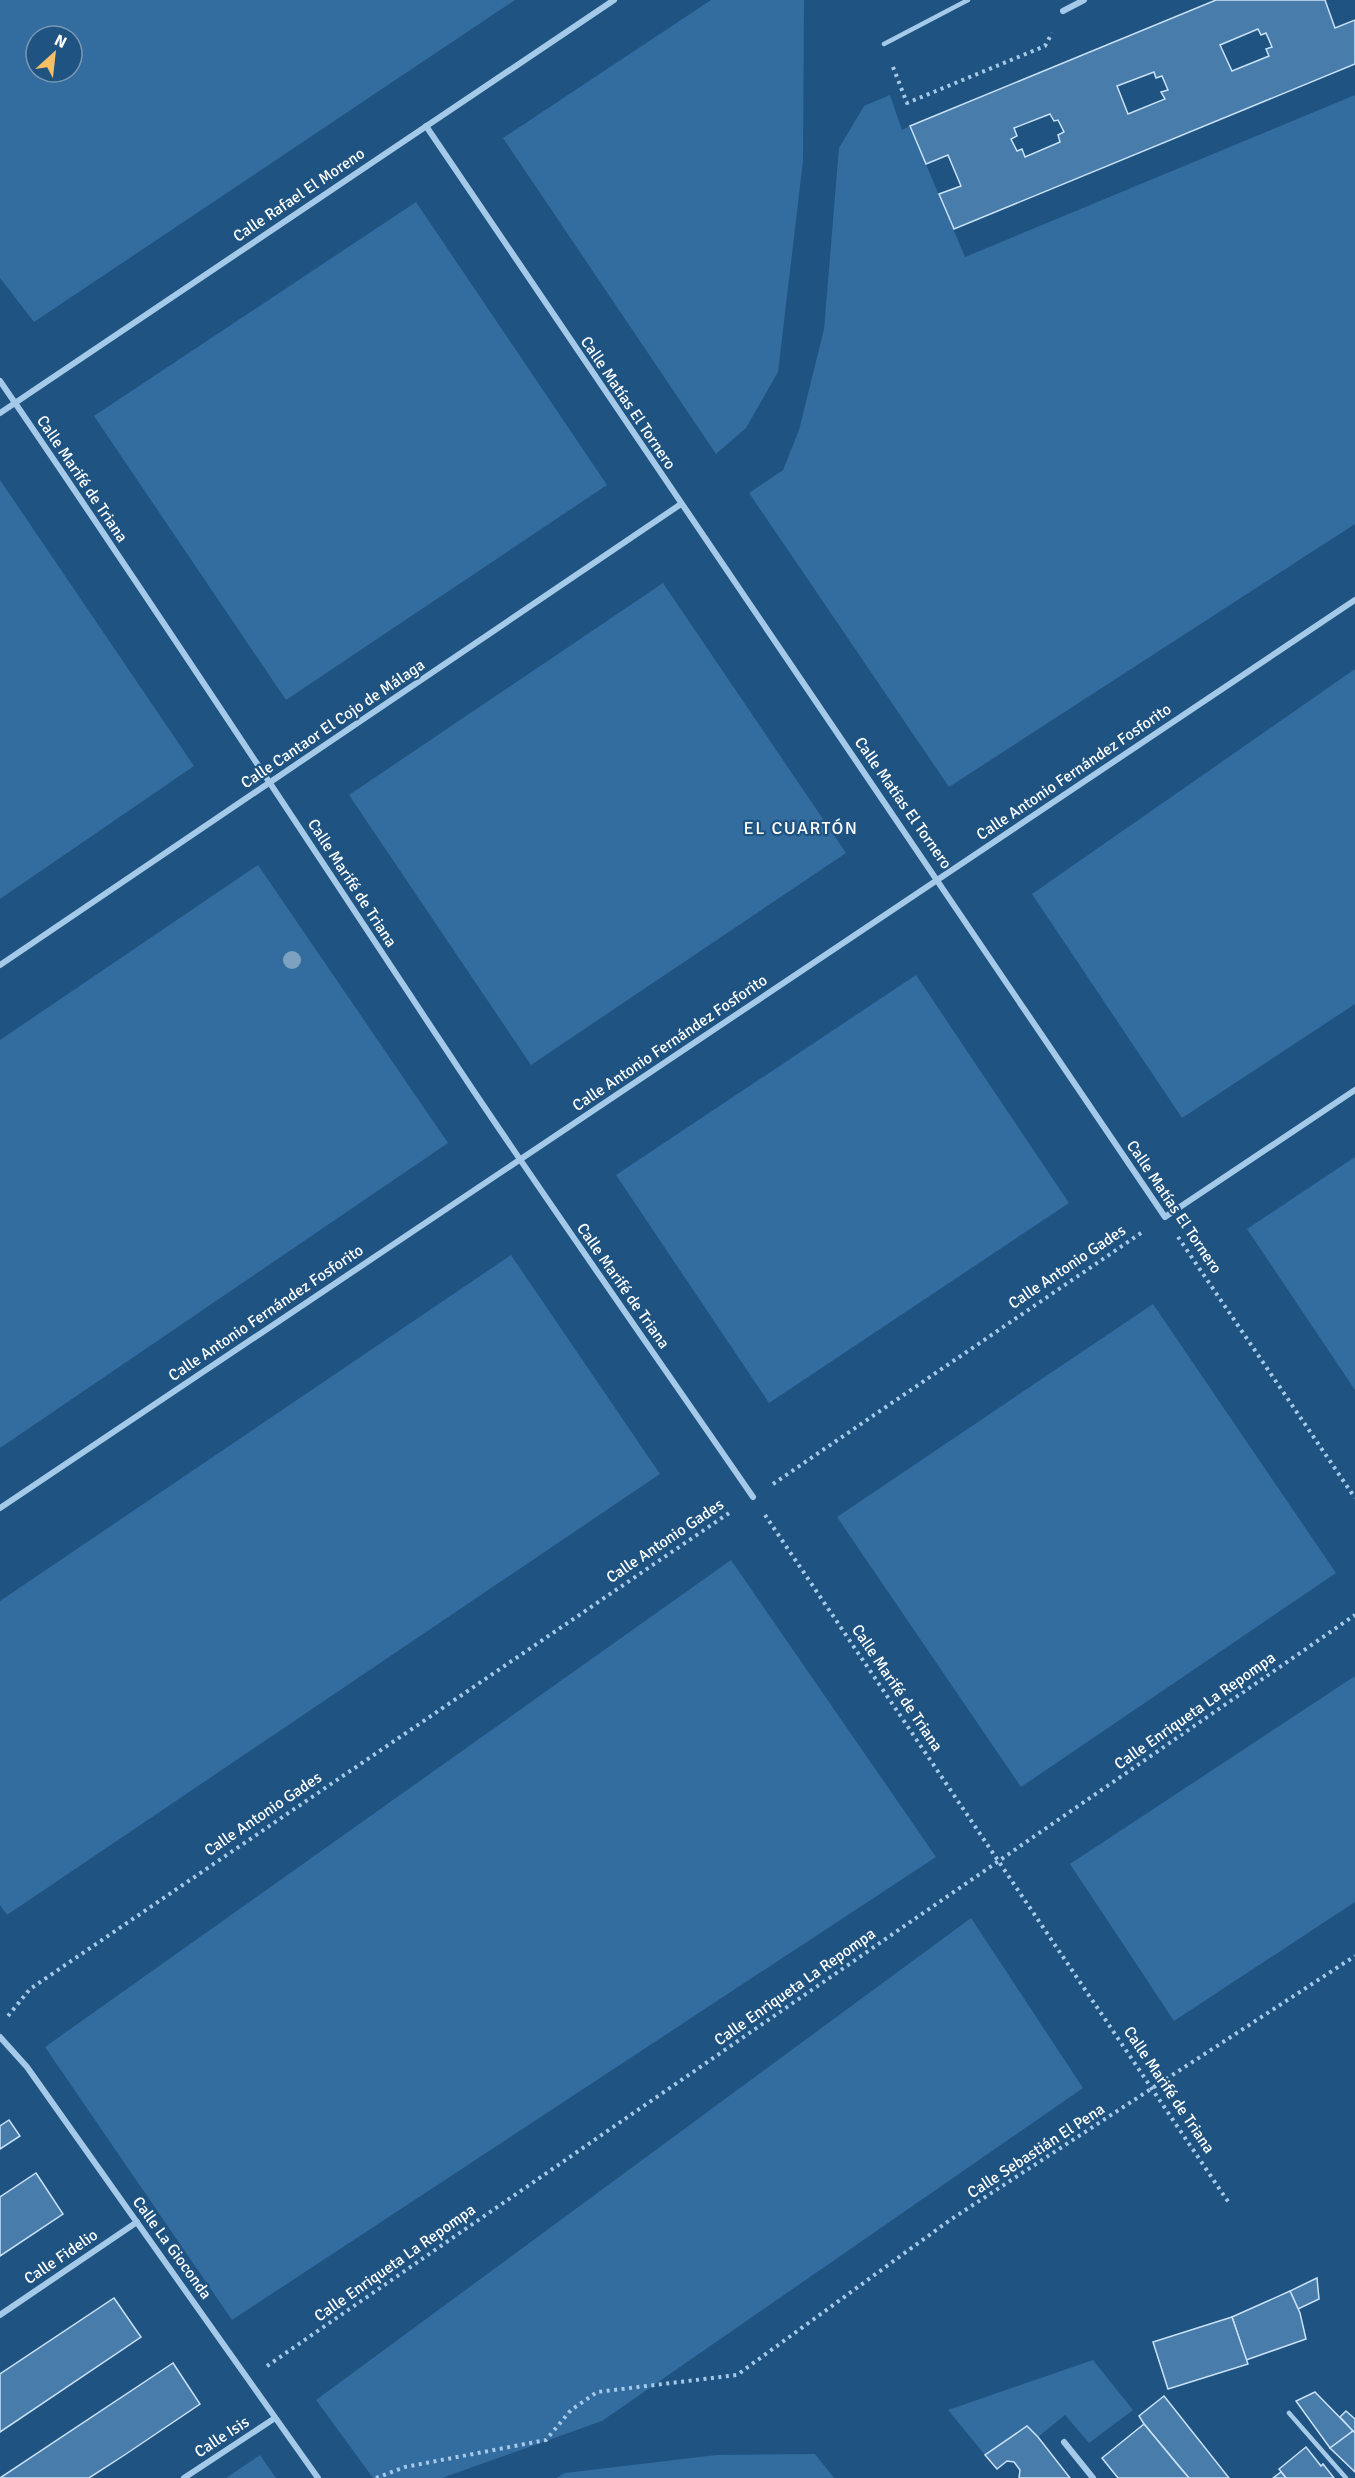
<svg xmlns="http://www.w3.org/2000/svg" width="1355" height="2478" font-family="Signika,sans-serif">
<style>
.green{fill:#336c9f;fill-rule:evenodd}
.building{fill:#487caa;stroke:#c9e1f6;stroke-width:1.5;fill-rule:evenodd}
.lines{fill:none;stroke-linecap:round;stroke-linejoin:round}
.path{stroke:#a5c9e8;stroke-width:4;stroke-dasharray:3 4.5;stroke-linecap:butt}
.lane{stroke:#a5c9e8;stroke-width:4.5}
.street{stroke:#a5c9e8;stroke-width:6}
.tree{fill:#7ca1c1}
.labels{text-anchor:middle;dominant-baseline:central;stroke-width:4.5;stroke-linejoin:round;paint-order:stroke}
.street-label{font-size:16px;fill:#fff;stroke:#1f5381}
.neighbourhood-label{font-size:18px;letter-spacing:1.5px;fill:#fff;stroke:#1f5381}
</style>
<rect width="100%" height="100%" fill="#1f5381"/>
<g class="green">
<path d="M0 0H515L34 322 0 278ZM36 36H72V72H36Z"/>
<path d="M711 0H804L803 161 778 372 746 428 716 454 503 138Z"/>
<path d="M890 95 902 130 910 126 965 257 1355 95V524L949 787 749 493 783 470 799 430 824 329 839 148 864 106Z"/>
<path d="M416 202 607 485 286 700 94 416Z"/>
<path d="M0 480 194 766 0 899Z"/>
<path d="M663 583 846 853 531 1065 349 795Z"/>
<path d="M1355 669V1004L1182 1118 1032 894Z"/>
<path d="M258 865 448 1143 0 1448V1040Z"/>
<path d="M916 975 1069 1203 769 1403 616 1175Z"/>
<path d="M1355 1157V1390L1247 1229Z"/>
<path d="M511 1255 660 1474 7 1915 0 1905V1601Z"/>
<path d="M1153 1304 1336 1573 1021 1787 837 1517Z"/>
<path d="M731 1560 936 1857 232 2320 45 2047Z"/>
<path d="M1355 1676V1902L1174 2021 1070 1864Z"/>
<path d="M971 1918 1083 2088 602 2421 442 2478H373L316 2400Z"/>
<path d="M1093 2360 1133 2410 1089 2443 1065 2415 1038 2437 1027 2427 985 2455 948 2410Z"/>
<path d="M815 2454 834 2478H556L565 2473 716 2455Z"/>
<path d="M260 2455 276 2478H226Z"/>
</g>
<g class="building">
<path d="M1216 0H1325L1335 28 1355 20V64L954 229 939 194 961 186 948 155 926 164 910 126ZM1258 29 1261 35 1266 33 1272 47 1266 49 1269 56 1232 71 1220 45ZM1154 72 1156 78 1162 76 1168 90 1161 92 1165 99 1128 114 1117 86ZM1050 114 1054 121 1058 120 1064 132 1058 135 1060 142 1025 157 1022 149 1017 151 1011 139 1017 136 1014 128Z"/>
<path d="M9 2120 20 2136 0 2149V2126Z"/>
<path d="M36 2173 63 2214 0 2256V2197Z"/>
<path d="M1317 2278 1319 2299 1298 2309 1290 2291Z"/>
<path d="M1290 2291 1300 2313 1306 2339 1246 2360 1232 2317Z"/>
<path d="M114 2298 141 2337 0 2432V2374Z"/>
<path d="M1232 2317 1248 2364 1168 2389 1153 2342Z"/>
<path d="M173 2363 200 2404 126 2454 89 2478H0Z"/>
<path d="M1315 2392 1353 2431 1330 2448 1296 2401Z"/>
<path d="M1164 2396 1229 2478H1189L1144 2424 1139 2416Z"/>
<path d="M1346 2411 1355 2419V2433L1340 2417Z"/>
<path d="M1144 2424 1177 2464 1189 2478H1118L1102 2458Z"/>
<path d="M1027 2426 1038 2437 1070 2478H1019L1020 2470 1014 2462 1007 2461 997 2469 985 2455Z"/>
<path d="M1353 2431 1355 2433V2472L1330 2448Z"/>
<path d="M1306 2447 1321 2466 1323 2464 1334 2478H1286L1279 2469Z"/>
<path d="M1281 2472 1286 2478H1273Z"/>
</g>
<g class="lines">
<g class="path">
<path d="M893 67 907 103 1045 46 1052 33"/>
<path d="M1178 1237 1355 1498"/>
<path d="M773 1484 1144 1231"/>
<path d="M765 1515 1229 2203"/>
<path d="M8 2016 30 1989 732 1511"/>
<path d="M267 2366 1355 1615"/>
<path d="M376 2478 405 2467 546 2440 571 2410 597 2392 737 2375 950 2220 1355 1956"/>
</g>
<g class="lane">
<path d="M884 44 968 0"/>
<path d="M1289 2413 1346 2478"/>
</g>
<g class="street">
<path d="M1063 11 1084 0"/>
<path d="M426 126C671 491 920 852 1165 1217L1355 1090"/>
<path d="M0 381C161 615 316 854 473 1090 565 1227 660 1362 753 1497"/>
<path d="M0 413 614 0"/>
<path d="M0 965 681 504"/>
<path d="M0 1508 1355 600"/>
<path d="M0 2037 27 2067 318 2478"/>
<path d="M0 2315 137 2222"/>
<path d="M1064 2442 1093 2478"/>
<path d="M184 2478 275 2418"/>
</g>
</g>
<circle class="tree" cx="292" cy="960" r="9"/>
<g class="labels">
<g class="street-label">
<text transform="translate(299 195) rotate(-34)">Calle Rafael El Moreno</text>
<text transform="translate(628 403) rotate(56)">Calle Matías El Tornero</text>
<text transform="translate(82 479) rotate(56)">Calle Marifé de Triana</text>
<text transform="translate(333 724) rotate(-34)">Calle Cantaor El Cojo de Málaga</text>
<text transform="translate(1074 772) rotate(-34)">Calle Antonio Fernández Fosforito</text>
<text transform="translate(903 803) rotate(55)">Calle Matías El Tornero</text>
<text transform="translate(352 883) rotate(57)">Calle Marifé de Triana</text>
<text transform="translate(670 1043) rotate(-34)">Calle Antonio Fernández Fosforito</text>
<text transform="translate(1174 1207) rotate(56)">Calle Matías El Tornero</text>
<text transform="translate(1067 1267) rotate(-34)">Calle Antonio Gades</text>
<text transform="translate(623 1286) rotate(55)">Calle Marifé de Triana</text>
<text transform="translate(266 1313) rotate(-34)">Calle Antonio Fernández Fosforito</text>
<text transform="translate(665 1541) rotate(-34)">Calle Antonio Gades</text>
<text transform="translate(897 1688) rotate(56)">Calle Marifé de Triana</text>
<text transform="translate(1195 1711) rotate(-35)">Calle Enriqueta La Repompa</text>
<text transform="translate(263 1814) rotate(-34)">Calle Antonio Gades</text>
<text transform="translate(795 1987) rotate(-35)">Calle Enriqueta La Repompa</text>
<text transform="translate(1169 2090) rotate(56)">Calle Marifé de Triana</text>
<text transform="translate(1036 2151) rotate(-33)">Calle Sebastián El Pena</text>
<text transform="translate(172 2248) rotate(54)">Calle La Gioconda</text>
<text transform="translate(61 2257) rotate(-34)">Calle Fidelio</text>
<text transform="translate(395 2263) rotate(-35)">Calle Enriqueta La Repompa</text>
<text transform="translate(222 2437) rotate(-33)">Calle Isis</text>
</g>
<g class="neighbourhood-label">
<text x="801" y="828">EL CUARTÓN</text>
</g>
</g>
<g transform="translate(54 54) rotate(27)"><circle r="28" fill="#1f5381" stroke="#7998b3" stroke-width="1.5"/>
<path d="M0-4.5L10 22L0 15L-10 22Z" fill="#f6bf65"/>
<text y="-9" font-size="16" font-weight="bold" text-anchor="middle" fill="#ffffff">N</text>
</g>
</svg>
